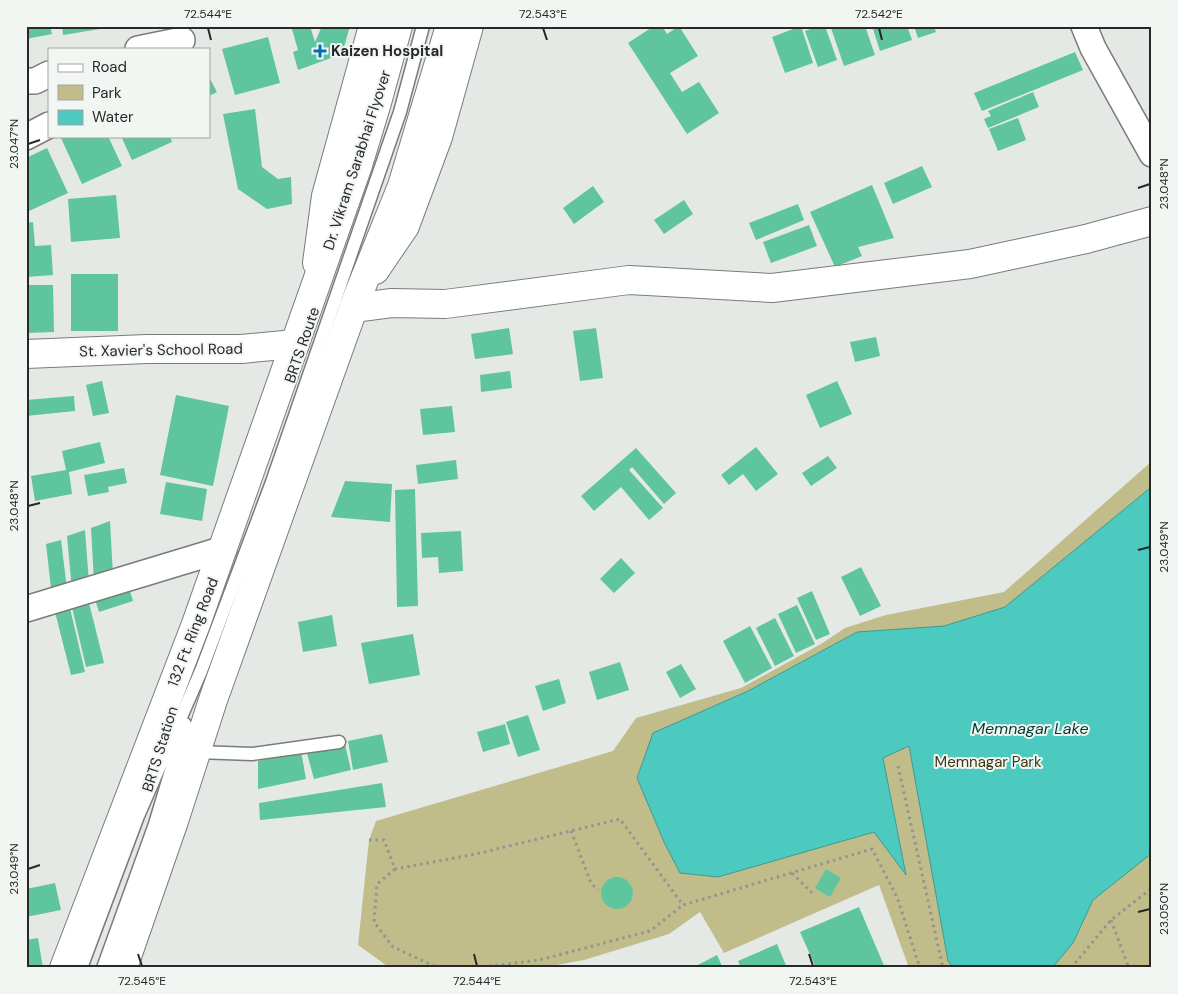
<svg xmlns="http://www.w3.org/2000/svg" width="1178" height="994" font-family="'DM Sans',sans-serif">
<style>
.green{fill:#c1bd8a}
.water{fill:#4ccabf;stroke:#419991}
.building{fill:#5fc59e}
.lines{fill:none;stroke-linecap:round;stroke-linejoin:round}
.service-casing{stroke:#797c78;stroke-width:15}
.minor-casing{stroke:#797c78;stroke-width:28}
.tertiary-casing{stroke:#797c78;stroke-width:30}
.primary-casing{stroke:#797c78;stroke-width:30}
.path{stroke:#929492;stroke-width:3;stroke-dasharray:2.5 4;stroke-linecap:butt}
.service{stroke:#fff;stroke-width:12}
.minor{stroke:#fff;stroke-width:25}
.tertiary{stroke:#fff;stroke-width:28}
.primary{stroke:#fff;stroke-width:28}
.ticks{fill:none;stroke:#272827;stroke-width:2}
.poi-dot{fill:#036fbb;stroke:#f2f6f2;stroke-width:2}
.labels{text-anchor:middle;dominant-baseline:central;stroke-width:4;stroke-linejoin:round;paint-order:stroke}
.poi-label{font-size:15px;font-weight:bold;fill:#272827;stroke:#f2f6f2;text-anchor:start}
.street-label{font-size:15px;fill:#272827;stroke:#f2f6f2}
.park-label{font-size:15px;fill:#3d3912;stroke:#f2f6f2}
.water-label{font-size:16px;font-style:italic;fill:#003b37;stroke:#f2f6f2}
.neatline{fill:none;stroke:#272827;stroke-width:2}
.ticks-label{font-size:12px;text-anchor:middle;fill:#272827}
</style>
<rect width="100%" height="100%" fill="#e5e9e5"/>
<path class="green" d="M1152 461V968H909L879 885 724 953 700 912 669 934 584 960 540 968H390L358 945 369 840 376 821 613 751 636 718 741 688 821 644 845 628 886 615 1004 592Z"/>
<path class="water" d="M1152 485V853L1093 900 1073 943 1052 968H954L948 961 909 746 883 758 906 875 874 832 718 877 680 873 664 842 637 778 653 733 748 691 857 632 944 626 1005 607 1149 489Z"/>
<g class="building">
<path d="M26 26H50L52 34 26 39Z"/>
<path d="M62 26H106V28L63 35Z"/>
<path d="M291 26H310L315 42 322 26H350L342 54 298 70 293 52 298 50Z"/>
<path d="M654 26H662L667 34 679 26 698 56 670 73 682 92 699 82 719 113 687 134 628 43Z"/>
<path d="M801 26 813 63 785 73 772 37Z"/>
<path d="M819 26H825L837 60 818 67 805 31Z"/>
<path d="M837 26H865L875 55 844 66 831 28Z"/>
<path d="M872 26H907L912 40 880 51Z"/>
<path d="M914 26H934L936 32 918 38Z"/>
<path d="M268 37 280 83 235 95 222 49Z"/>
<path d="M1075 52 1083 70 982 111 974 93Z"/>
<path d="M209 77 217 92 209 96Z"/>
<path d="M1033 92 1039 107 988 128 984 119 991 116 988 111Z"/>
<path d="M255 109 262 167 278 179 291 177 292 204 267 209 238 189 223 114Z"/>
<path d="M1018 118 1026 140 998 151 989 129Z"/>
<path d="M66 136H108L122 166 82 184 61 138Z"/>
<path d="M121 136H170L172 142 132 160Z"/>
<path d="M47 148 68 193 27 212 26 209V158Z"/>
<path d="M922 166 932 187 893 204 884 183Z"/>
<path d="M872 185 894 238 858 247 862 256 835 267 810 212Z"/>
<path d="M593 186 604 202 574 224 563 208Z"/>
<path d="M116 195 120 238 71 242 68 199Z"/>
<path d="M684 200 693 214 664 234 654 220Z"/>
<path d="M798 204 804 220 756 240 749 223Z"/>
<path d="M33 222 35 246 51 245 53 275 26 277V223Z"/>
<path d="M809 225 817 246 771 263 763 242Z"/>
<rect x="71" y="274" width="47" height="57"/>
<path d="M26 285H53L54 332 26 333Z"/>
<path d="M509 328 513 354 475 359 471 334Z"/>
<path d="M596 328 603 378 580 381 573 331Z"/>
<path d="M876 337 880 356 855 362 850 342Z"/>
<path d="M510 371 512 388 481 392 480 375Z"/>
<path d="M102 381 109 413 93 416 86 385Z"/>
<path d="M837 381 852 414 820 428 806 395Z"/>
<path d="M176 395 229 406 213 486 160 475Z"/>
<path d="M74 396 75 411 26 416V400Z"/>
<path d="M452 406 455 432 423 435 420 409Z"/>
<path d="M100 442 105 463 69 472 72 494 35 501 31 476 66 470 62 451Z"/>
<path d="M756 447 778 474 756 491 743 474 729 485 721 475Z"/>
<path d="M636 448 676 493 664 504 632 467 629 470 663 508 649 520 621 487 594 511 581 496Z"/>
<path d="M828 456 837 468 811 486 802 473Z"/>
<path d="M456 460 458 479 418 484 416 465Z"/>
<path d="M124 468 127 483 108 487 109 492 88 496 84 475Z"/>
<path d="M345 481 392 484 390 522 331 517Z"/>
<path d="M166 482 207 489 202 521 160 514Z"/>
<path d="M415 489 418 606 397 607 395 490Z"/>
<path d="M110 521 113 575 94 581 91 528Z"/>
<path d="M85 530 89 583 72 590 67 536Z"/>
<path d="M461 531 463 571 439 573 438 557 422 558 421 533Z"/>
<path d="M61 540 67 589 52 597 46 544Z"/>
<path d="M621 558 635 573 614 593 600 579Z"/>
<path d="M861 567 881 606 860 616 841 577Z"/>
<path d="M127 581 133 601 99 612 93 593Z"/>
<path d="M812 591 830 634 816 640 797 598Z"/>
<path d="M88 599 104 663 86 667 71 603Z"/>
<path d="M69 604 85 672 71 675 54 608Z"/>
<path d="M797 605 815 644 796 653 778 614Z"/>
<path d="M332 615 337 646 303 652 298 622Z"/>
<path d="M775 618 794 656 775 666 756 628Z"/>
<path d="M750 626 772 668 745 683 723 641Z"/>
<path d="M413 634 420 675 369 684 361 643Z"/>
<path d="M620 662 629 690 597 700 589 672Z"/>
<path d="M681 664 696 689 680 698 666 672Z"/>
<path d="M559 679 566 703 543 711 535 686Z"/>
<path d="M528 715 540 750 518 757 506 722Z"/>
<path d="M505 724 510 744 483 752 477 732Z"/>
<path d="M382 734 388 762 353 770 348 741Z"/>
<path d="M344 740 351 770 314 779 306 750Z"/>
<path d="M301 751 306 779 258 789V761Z"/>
<path d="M382 783 386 807 260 820 259 803Z"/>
<path d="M826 869 841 878 830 897 815 888Z"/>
<circle cx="617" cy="893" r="16"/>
<path d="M55 883 61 910 26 917V889Z"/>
<path d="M859 907 885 968H816L800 932Z"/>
<path d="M38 938 43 968H26V940Z"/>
<path d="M777 944 787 968H741L738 961Z"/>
<path d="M717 955 723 968H692Z"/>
</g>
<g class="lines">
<defs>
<g id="service">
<path d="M197 752 252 754 339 742"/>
<path d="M81 968 138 816 201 671 272 482 400 112 423 26"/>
<path d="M103 968 155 824 185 724"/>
</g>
<g id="minor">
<path d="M1084 26 1093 48 1152 154"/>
<path d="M138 49 182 40"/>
<path d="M26 81H35L49 74"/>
<path d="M26 137 49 125"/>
<path d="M26 609 224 549"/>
</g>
<g id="tertiary">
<path d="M317 263 326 196 373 26"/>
<path d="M375 270 405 226 438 137 469 26"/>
<path d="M353 308 392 303 445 304 629 280 772 288 970 264 1086 239 1152 221"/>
<path d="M26 354 147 349H241L295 344"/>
</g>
<g id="primary">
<path d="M64 968 196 624 358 165 376 106 398 26"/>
<path d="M123 968 174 821 213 700 357 298 402 186 450 26"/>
</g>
</defs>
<use href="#service" class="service-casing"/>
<use href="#minor" class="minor-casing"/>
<use href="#tertiary" class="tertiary-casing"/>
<use href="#primary" class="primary-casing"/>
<g class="path">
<path d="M898 766 943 968"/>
<path d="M571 831 591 883 598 890"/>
<path d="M369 840H384L395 869 476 854 620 819 683 905 872 849 897 897 920 968"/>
<path d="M395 869 377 884 374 922 393 947 438 968"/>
<path d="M792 873 812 893"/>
<path d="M1111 920 1129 968"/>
<path d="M476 968 539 960 650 931 683 905"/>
<path d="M1071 968 1111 920 1152 888"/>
</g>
<use href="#service" class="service"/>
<use href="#minor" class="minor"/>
<use href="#tertiary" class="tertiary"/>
<use href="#primary" class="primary"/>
</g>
<path class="ticks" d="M208 28 211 40M543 28 547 40M879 28 882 40M28 144 40 140M1138 188 1150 184M28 506 40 503M1138 550 1150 547M28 869 40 865M1138 912 1150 909M138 954 142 966M474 954 477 966M809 954 813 966"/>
<path class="poi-dot" d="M317.5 43.5h5v5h5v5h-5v5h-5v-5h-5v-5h5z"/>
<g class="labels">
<g class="poi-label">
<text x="331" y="51">Kaizen Hospital</text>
</g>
<g class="street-label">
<text transform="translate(357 160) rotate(-72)">Dr. Vikram Sarabhai Flyover</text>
<text transform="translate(302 345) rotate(-71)">BRTS Route</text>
<text transform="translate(161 350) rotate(-1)">St. Xavier's School Road</text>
<text transform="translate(193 632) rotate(-69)">132 Ft. Ring Road</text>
<text transform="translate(160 749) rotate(-73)">BRTS Station</text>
</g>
<g class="park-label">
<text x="988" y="762">Memnagar Park</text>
</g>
<g class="water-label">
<text x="1030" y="728">Memnagar Lake</text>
</g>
</g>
<rect width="1178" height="994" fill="none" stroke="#f2f6f2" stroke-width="55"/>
<rect x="48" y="48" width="162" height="90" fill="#f2f6f2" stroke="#a1a4a1"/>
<rect x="58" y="64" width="25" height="8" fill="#ffffff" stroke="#a1a4a1"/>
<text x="92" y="72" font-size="15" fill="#272827">Road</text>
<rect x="58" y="85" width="25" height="15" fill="#c1bd8a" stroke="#a1a4a1"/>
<text x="92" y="98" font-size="15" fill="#272827">Park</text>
<rect x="58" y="110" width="25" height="15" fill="#4ccabf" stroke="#a1a4a1"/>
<text x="92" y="122" font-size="15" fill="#272827">Water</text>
<rect x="28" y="28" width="1122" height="938" class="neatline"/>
<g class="ticks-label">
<text x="208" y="18">72.544°E</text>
<text x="543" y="18">72.543°E</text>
<text x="879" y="18">72.542°E</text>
<text transform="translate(14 144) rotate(-90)" y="4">23.047°N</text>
<text transform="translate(1164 184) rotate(-90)" y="4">23.048°N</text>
<text transform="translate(14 506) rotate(-90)" y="4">23.048°N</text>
<text transform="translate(1164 547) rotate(-90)" y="4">23.049°N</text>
<text transform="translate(14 869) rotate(-90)" y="4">23.049°N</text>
<text transform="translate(1164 909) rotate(-90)" y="4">23.050°N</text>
<text x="142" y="985">72.545°E</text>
<text x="477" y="985">72.544°E</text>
<text x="813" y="985">72.543°E</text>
</g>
</svg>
